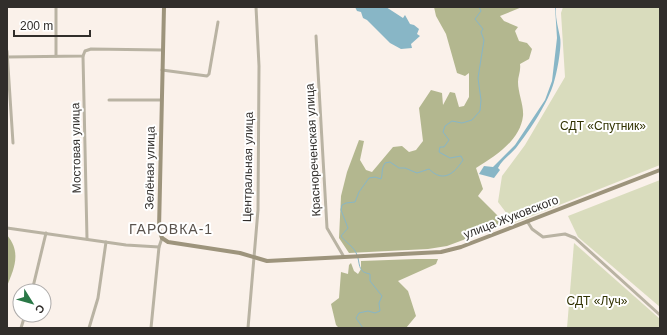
<svg xmlns="http://www.w3.org/2000/svg" width="667" height="335" font-family="Helvetica,sans-serif">
<style>
.green{fill:#d9dcbd}
.forest{fill:#b3b78f}
.water{fill:#88b6c6}
.lines{fill:none;stroke-linecap:round;stroke-linejoin:round}
.stream{stroke:#88b6c6;stroke-width:1}
.minor{stroke:#b9b3a3;stroke-width:3}
.secondary{stroke:#9d947c;stroke-width:4}
.labels{text-anchor:middle;dominant-baseline:central;stroke-width:4;stroke-linejoin:round;paint-order:stroke}
.park-label{font-size:12px;fill:#303200;stroke:#fff}
.street-label{font-size:12px;fill:#312e2b;stroke:#fff}
.quarter-label{font-size:14px;letter-spacing:1px;fill:#59524c;stroke:#fff}
</style>
<rect width="100%" height="100%" fill="#faf1ea"/>
<g class="green">
<path d="M563 7H660V165L514 223 498 202 502 176 525 145 565 77 561 13Z"/>
<path d="M660 180V307L578 237 568 216Z"/>
<path d="M574 243 660 319V328H567Z"/>
</g>
<g class="forest">
<path d="M434 7H522L500 16 504 21 518 27 515 31 519 41 527 43 532 49 529 59 520 64C521 71 518 76 518 82 518 93 524 106 523 116 520 141 495 156 476 168L483 189 478 196 506 224 447 246 428 249 349 253 339 238 341 196 347 172 359 140 364 141 360 160 366 170 372 172 393 147 402 146 409 152 416 150 423 141 419 108 431 90 442 93 443 105 450 92 455 93 459 107 464 106 469 97V73L465 76 457 73 446 34 436 16Z"/>
<path d="M7 235C21 252 15 267 7 286Z"/>
<path d="M416 259H438L436 264 398 281 408 291 416 316 406 328H339L336 325 331 304 339 298 341 272 348 274 349 265 351 263 354 271 358 274 361 269V261Z"/>
</g>
<g class="water">
<path d="M355 7H386L403 18 405 15 410 24 414 25 419 29 417 34 420 36 411 44 412 48 401 49 390 43 367 20 363 18 361 12 357 11Z"/>
<path d="M555 7H556C555 17 558 27 560 37 562 46 557 73 554 82 548 103 530 130 516 148 510 155 502 160 498 168L500 170 494 178 479 174 484 166 493 167 515 145 545 100 552 81 557 38Z"/>
</g>
<g class="lines">
<g class="stream">
<path d="M357 255C354 246 346 243 341 236L348 228 341 210 342 205 346 203 355 202 359 192 369 178 375 177 381 179C383 173 381 169 385 163L390 162 399 168H405L417 173 429 169C443 183 454 174 463 160L461 156 450 158 439 152 440 147H444L449 140 443 132 445 126 452 121 462 123 472 120 480 111 481 100 478 78 484 40 481 32 483 29 475 19 481 11 479 7"/>
<path d="M358 258C360 267 359 272 370 274V281L382 296 379 303 380 311 375 313 368 311 359 313 356 318 363 328"/>
</g>
<g class="minor">
<path d="M56 7V56"/>
<path d="M316 36 327 228 344 257"/>
<path d="M7 51 13 143"/>
<path d="M83 56 87 239"/>
<path d="M7 57 83 56 85 51 91 49 162 50"/>
<path d="M162 70 207 76 209 74 218 22"/>
<path d="M109 100H161"/>
<path d="M527 221 532 229 543 237 565 234 575 238 660 315"/>
<path d="M7 228 126 245 159 247"/>
<path d="M32 291 46 233"/>
<path d="M21 328 25 315"/>
<path d="M89 328 98 298 106 242"/>
<path d="M151 328 159 247 162 238"/>
<path d="M248 328 258 210 259 66 256 7"/>
</g>
<path class="secondary" d="M164 7 159 229 162 238 168 242 240 253 267 261 441 252 461 247 660 170"/>
</g>
<g class="labels">
<g class="park-label">
<text x="603" y="126">СДТ «Спутник»</text>
<text x="597" y="301">СДТ «Луч»</text>
</g>
<g class="street-label">
<text transform="translate(76 148) rotate(-91)">Мостовая улица</text>
<text transform="translate(313 150) rotate(-93)">Краснореченская улица</text>
<text transform="translate(248 167) rotate(-89)">Центральная улица</text>
<text transform="translate(150 168) rotate(-89)">Зелёная улица</text>
<text transform="translate(511 217) rotate(-21)">улица Жуковского</text>
</g>
<g class="quarter-label">
<text x="171" y="229">ГАРОВКА-1</text>
</g>
</g>
<rect width="667" height="335" fill="none" stroke="#312e2b" stroke-width="16"/>
<g transform="translate(32 303) rotate(127)"><circle r="19" fill="#ffffff" stroke="#adabaa"/>
<path d="M0-3L7 15L0 10L-7 15Z" fill="#2a7847"/>
<text y="-6" font-size="11" font-weight="bold" text-anchor="middle" fill="#312e2b">С</text>
</g>
<path d="M14 30v6h76v-6" fill="none" stroke="#312e2b" stroke-width="2"/>
<text x="20" y="30" font-size="12" fill="#312e2b" stroke="#ffffff" stroke-width="3" paint-order="stroke">200 m</text>
</svg>
